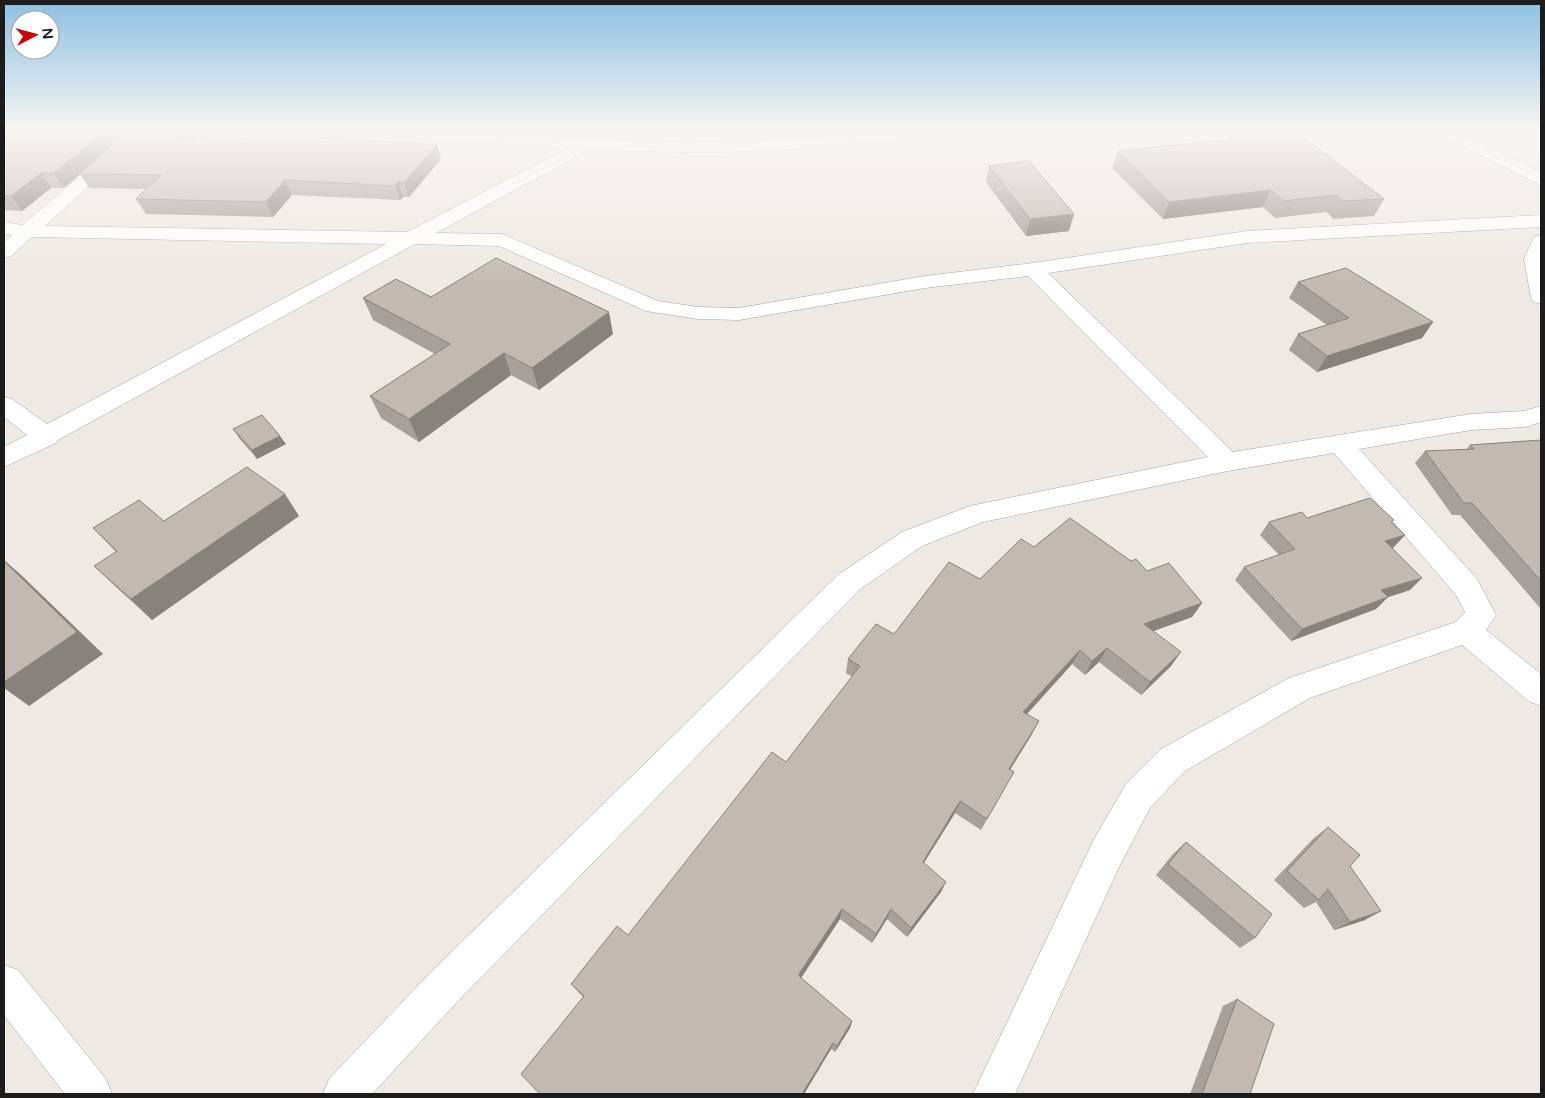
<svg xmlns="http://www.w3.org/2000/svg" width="1545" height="1098" font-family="'Varela Round',sans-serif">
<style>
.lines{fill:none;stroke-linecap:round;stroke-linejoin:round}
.minor-casing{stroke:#a3a3a3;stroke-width:1}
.tertiary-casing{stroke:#a3a3a3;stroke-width:1}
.minor{fill:#fff;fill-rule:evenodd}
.tertiary{fill:#fff;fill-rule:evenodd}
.wall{fill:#a79f99}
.shaded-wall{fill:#88827d}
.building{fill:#c2b9b2;stroke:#88827d}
</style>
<rect width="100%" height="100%" fill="#eee9e2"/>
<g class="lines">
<defs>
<g id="minor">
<path d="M133 130H150L45 226 407 232 588 138 594 139 596 143 594 147 436 233 502 234 658 301 698 307 739 308 925 276 1033 263 1247 231 1541 215V227L1247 243 1048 273 1233 452 1471 414 1524 411 1541 406V422L1525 427 1471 430 1359 449 1477 579 1496 615 1486 630 1541 674V706L1530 702 1462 645 1310 698 1185 771 1150 808 1120 865 1015 1094H973L1094 839 1126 784 1161 749 1289 678 1456 622 1465 612 1456 595 1334 453 1228 471 983 522 922 546 859 590 458 1001 372 1094H323L329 1079 430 973 839 574 902 532 970 506 1208 457 1028 276 925 288 739 320 698 319 646 311 499 246 415 244 58 440 56 443 4 467V447L27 435 4 417V397L12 399 47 424 386 244 32 237 11 256 4 258V242L12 235 4 234V222L23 225Z"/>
<path d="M541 130H557L553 145H541L539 141Z"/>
<path d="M1434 130H1454L1541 173V185L1436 133Z"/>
<path d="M1541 235V304L1534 302 1531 298 1524 259 1534 237Z"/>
<path d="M4 965 18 970 106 1079 112 1094H65L4 1015Z"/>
</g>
<path id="tertiary" d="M370 130H445L601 140 690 142 783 140 893 130H939L931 135C851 145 770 153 689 152 585 152 482 142 378 135Z"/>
</defs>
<use href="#minor" class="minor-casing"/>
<use href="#tertiary" class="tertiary-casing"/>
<use href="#minor" class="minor"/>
<use href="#tertiary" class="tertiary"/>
</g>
<g class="wall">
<path d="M4 130H202L194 138 437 145 441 159 409 197H403L400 200 292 195 273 217 146 214 136 199 146 189 89 188 80 174 64 188H51L22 211 4 210Z"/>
<path d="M1229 135 1384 199 1374 216 1333 219 1327 212 1275 218 1263 207 1163 219 1112 168 1118 151 1227 139Z"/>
<path d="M989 166 1069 231 1026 236 986 182Z"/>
<path d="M1298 282 1433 322 1422 338 1317 372 1289 350 1298 334 1327 325 1289 298Z"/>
<path d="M363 298 613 334 539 390 511 375 419 442 381 418 370 396 435 354 373 320Z"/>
<path d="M233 429 286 444 257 459 239 438Z"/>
<path d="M1541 440V609L1460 515H1452L1415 463 1425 451 1466 450 1470 445Z"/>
<path d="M299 516 152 620 116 587 94 566 116 552 93 528Z"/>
<path d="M1307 518 1392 522 1405 535 1392 548 1410 590 1388 597 1376 609 1291 641 1235 580 1244 567 1279 555 1260 535 1269 522Z"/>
<path d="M1034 547 1131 561 1147 571 1202 603 1192 617 1153 631 1171 666 1141 695 1099 662 1085 675 1072 664 1027 714 1032 734 1010 770 1007 784 981 830 955 813 924 863 941 892 907 937 887 919 872 943 840 919 801 978 852 1021 850 1028 835 1052 831 1049 804 1094H540L583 997 571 984 628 935 786 762 853 677 846 673 848 659 894 634 980 579Z"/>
<path d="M1328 827 1350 866 1365 920 1334 930 1316 902 1304 908 1274 880 1314 838Z"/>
<path d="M1186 842 1255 938 1240 948 1156 875 1173 854Z"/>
<path d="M1237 999 1250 1094H1190L1223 1006Z"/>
</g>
<g class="shaded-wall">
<path d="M106 130H131L64 188 54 173Z"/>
<path d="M182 130H202L181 152 174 138Z"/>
<path d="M437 145 441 159 409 197 404 183Z"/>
<path d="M41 173 51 188 22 211 11 196Z"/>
<path d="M285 180 292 195 273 217 266 202Z"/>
<path d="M398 182 403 197 400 200 395 186Z"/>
<path d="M1271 190 1263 207 1163 219 1169 202Z"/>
<path d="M1074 214 1069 231 1026 236 1030 219Z"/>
<path d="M609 312 613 334 539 390 532 368Z"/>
<path d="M1433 322 1422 338 1317 372 1327 356Z"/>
<path d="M504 353 511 375 419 442 409 419Z"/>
<path d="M280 436 286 444 257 459 252 450Z"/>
<path d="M285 494 299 516 152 620 131 599Z"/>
<path d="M1405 535 1393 548 1374 554 1385 541Z"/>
<path d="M4 560 20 574 103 654 29 706 4 688Z"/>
<path d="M1422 578 1410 590 1370 603 1381 590Z"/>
<path d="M1388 597 1376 609 1291 641 1302 629Z"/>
<path d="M1202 603 1192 617 1135 638 1144 624Z"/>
<path d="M1107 648 1099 662 1085 675 1092 661Z"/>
<path d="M1080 650 1072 664 1017 725 1023 712Z"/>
<path d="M1181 652 1171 666 1141 695 1150 682Z"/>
<path d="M1039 721 1032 734 1003 781 1009 769Z"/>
<path d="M960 801 955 813 918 872 923 862Z"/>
<path d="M946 882 941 892 907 937 911 928Z"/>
<path d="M842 909 840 919 799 981V974Z"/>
<path d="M891 909 887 919 872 943 876 934Z"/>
<path d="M1381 911 1365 920 1334 930 1350 922Z"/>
<path d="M852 1021 850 1028 835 1052 837 1046Z"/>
<path d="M833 1043 831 1049 804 1094H802Z"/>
</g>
<g class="building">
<path d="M4 130H106L54 173H41L11 196H4Z"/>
<path d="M129 130H182L174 138 252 139 255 136 341 138 437 145 404 183 398 182 395 186 285 180 266 202 136 199 161 175 80 174Z"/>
<path d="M1281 130H1294L1384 199 1343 201 1336 195 1284 201 1271 190 1169 202 1118 151 1234 139 1229 135Z"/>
<path d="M1029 161 1074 214 1030 219 989 166Z"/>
<path d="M496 258 609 312 532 368 504 353 409 419 370 396 450 344 363 298 396 279 431 297Z"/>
<path d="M1346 268 1433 322 1327 356 1298 334 1349 318 1298 282Z"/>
<path d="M262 415 280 436 252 450 233 429Z"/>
<path d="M1541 440V581L1472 503H1464L1425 451 1474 449 1470 445Z"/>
<path d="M247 467 285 494 131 599 94 566 117 551 93 528 139 500 164 521Z"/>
<path d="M1370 498 1394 520 1391 522 1405 535 1385 541 1422 578 1381 590 1388 597 1302 629 1244 567 1295 549 1269 522 1302 512 1307 518Z"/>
<path d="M1070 518 1131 561 1136 559 1147 571 1169 563 1202 603 1144 624 1181 652 1150 682 1107 648 1092 661 1080 650 1023 712 1039 721 1009 769 1014 772 987 819 960 801 923 862 946 882 911 928 891 909 876 934 842 909 799 974 800 977 852 1021 837 1046 833 1043 802 1094H540L521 1074 584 996 571 984 617 926 628 935 772 752 786 762 860 666 848 659 876 624 894 634 949 562 980 579 1021 539 1034 547Z"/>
<path d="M4 561 77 632 4 682Z"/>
<path d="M1328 827 1360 855 1350 866 1381 911 1350 922 1328 889 1319 900 1287 871Z"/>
<path d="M1186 842 1272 914 1255 938 1168 864Z"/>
<path d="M1237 999 1274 1024 1250 1094H1202Z"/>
</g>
<linearGradient id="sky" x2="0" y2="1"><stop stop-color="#8cc0e3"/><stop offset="0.46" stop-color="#f7f5f2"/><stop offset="1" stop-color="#f7f5f2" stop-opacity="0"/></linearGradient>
<rect width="1545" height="283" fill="url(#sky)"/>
<rect width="1545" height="1098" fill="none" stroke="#1c1c1c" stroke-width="10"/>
<g transform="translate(35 35) rotate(84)"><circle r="24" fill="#ffffff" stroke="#a4a4a4"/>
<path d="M0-4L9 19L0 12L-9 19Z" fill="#c80107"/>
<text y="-8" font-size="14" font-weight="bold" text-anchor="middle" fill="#1c1c1c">N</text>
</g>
</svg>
